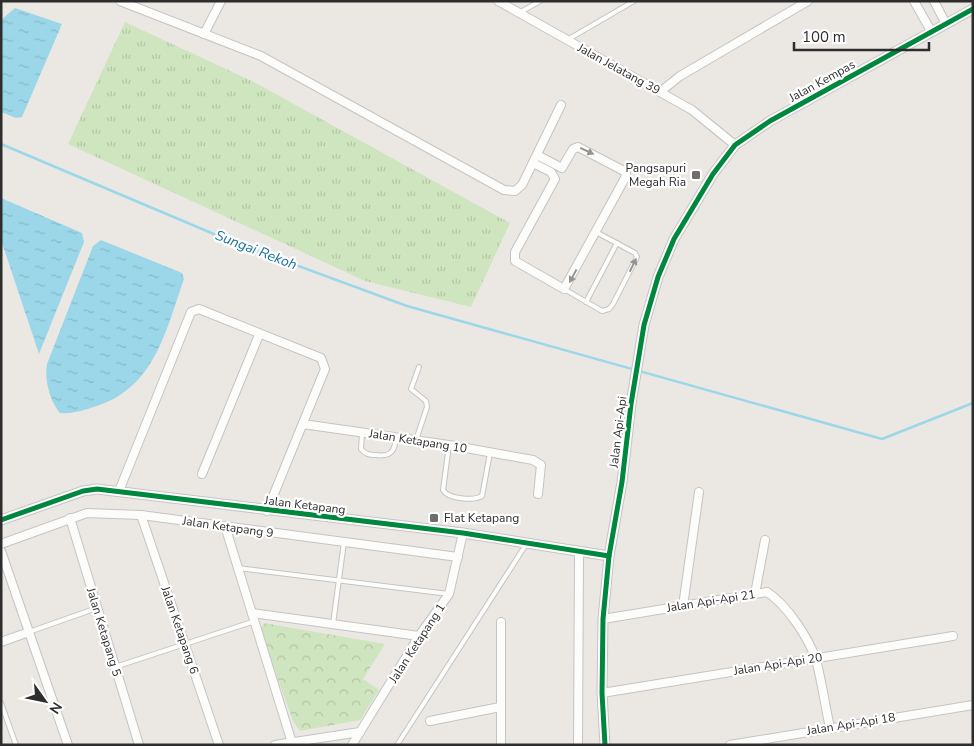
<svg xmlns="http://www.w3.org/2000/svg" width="974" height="746" font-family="'Nunito Sans',sans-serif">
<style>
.grass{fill:url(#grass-tufts)}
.park{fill:url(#park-crowns)}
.water{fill:url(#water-ripples)}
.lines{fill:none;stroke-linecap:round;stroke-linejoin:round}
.stream{stroke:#9bd7e9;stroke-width:2.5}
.service-casing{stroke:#c5c4c4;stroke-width:6}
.minor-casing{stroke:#c5c4c4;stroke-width:10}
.tertiary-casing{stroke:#c5c4c4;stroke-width:11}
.service{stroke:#fcfcfb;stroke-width:4}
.minor{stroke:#fcfcfb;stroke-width:8}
.tertiary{stroke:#fcfcfb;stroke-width:9}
.cycleway-casing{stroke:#fff;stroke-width:8}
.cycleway{stroke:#00873e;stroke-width:5}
.oneway{fill:#949494}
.poi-dot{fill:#706e6d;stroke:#fff;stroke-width:2}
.labels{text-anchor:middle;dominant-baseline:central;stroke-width:4.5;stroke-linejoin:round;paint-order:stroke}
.street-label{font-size:12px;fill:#2d2d2d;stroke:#fff}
.poi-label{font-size:12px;fill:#2d2d2d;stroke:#fff;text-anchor:end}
.water-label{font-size:14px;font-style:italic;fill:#13719c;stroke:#fff}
</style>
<defs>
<pattern id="grass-tufts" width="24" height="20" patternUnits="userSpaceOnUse" patternTransform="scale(1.25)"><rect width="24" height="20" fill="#cfe5bf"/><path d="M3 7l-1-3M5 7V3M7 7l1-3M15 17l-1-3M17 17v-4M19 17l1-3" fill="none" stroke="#b2c5a4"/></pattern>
<pattern id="park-crowns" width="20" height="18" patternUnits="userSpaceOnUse" patternTransform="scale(1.25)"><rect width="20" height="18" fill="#cfe5bf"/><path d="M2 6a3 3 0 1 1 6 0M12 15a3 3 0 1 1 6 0" fill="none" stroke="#b2c5a4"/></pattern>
<pattern id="water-ripples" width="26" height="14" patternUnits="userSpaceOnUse" patternTransform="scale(1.25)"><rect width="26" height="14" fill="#9bd7e9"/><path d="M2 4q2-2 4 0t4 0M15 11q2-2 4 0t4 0" fill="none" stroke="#86b9c8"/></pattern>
</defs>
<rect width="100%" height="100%" fill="#ebe8e4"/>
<path class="grass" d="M125 22 254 82 510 223 471 307 365 281 68 144Z"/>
<path class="park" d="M264 623 385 644 363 679 379 690 360 720 300 731 293 721 260 630Z"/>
<g class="water">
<path d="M15 8 62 24 22 117 16 118 1 112V20Z"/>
<path d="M1 198 82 233 84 242 39 354 1 240Z"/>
<path d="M101 240 182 273 184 279C166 330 155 387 97 406 84 410 74 414 60 413 50 402 44 379 47 364L93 246Z"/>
</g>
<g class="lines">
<path class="stream" d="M1 144 228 240 407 306 882 439 973 403"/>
<defs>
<g id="service">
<path d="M519 13 540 1"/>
<path d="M567 40 634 1"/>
<path d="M564 289 602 311 609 309 613 304 637 257 635 253 596 232"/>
<path d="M586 302 617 243"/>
<path d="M362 433 361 449C365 454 369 455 376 455 390 457 395 452 396 437"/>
<path d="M416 440 427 407 426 401 411 389 419 367"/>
<path d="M449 445 443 490C448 499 474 501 482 496L490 453"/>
<path d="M238 568 449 594"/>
<path d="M333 624 344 542"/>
<path d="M29 632 97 608"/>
<path d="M115 667 255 621"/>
<path d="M1 703 16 745"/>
<path d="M397 745 527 543"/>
</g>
<g id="minor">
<path d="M120 1 261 56 504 190 515 191 522 185 561 105"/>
<path d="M498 1 692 110 735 145"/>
<path d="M914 1 931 31"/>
<path d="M934 1 946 24"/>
<path d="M204 34 221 1"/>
<path d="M660 92 680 76 808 1"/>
<path d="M533 163 551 172 555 179 515 252V261L564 289 625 178 626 172 578 147 573 149 562 168 537 155"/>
<path d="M303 424 449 445 533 460 541 465 538 494"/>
<path d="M202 474 259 335"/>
<path d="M119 491 191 312 199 309 321 358 325 369 267 511"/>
<path d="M141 515 219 745"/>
<path d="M70 518 139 745"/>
<path d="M225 526 292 743"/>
<path d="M1 544 87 513 141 515 458 557"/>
<path d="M1 551 68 745"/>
<path d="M755 594 765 540"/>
<path d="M683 606 699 492"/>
<path d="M252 613 419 636"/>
<path d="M603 619 767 592C786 604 809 638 816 660 822 682 825 705 830 728"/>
<path d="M1 642 29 632"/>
<path d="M602 693 953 636"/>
<path d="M430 721 500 707"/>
<path d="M275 745 360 732"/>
<path d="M352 745 419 636 449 594 463 533"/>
<path d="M501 745V622"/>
<path d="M578 745 579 551"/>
<path d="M730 745 973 705"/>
</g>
<g id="tertiary">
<path d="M1 520 83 491 97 489 463 533 609 556"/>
<path d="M605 745 602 693 603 619 609 556 622 482 631 404 644 325 658 277 674 239 713 174 735 145 770 121 973 9"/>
</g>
</defs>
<use href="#service" class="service-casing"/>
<use href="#minor" class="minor-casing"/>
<use href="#tertiary" class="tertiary-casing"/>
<use href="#service" class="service"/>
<use href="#minor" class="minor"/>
<use href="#tertiary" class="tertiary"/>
<defs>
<g id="cycleway">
<path d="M1 520 83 491 97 489 463 533 609 556"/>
<path d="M605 745 602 693 603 619 609 556 622 482 631 404 644 325 658 277 674 239 713 174 735 145 770 121 973 9"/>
</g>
</defs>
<use href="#cycleway" class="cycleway-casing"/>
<use href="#cycleway" class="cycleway"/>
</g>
<defs><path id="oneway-solid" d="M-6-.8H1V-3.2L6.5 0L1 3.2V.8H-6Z" transform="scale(1.25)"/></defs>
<g class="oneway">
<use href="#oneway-solid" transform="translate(587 151) rotate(25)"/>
<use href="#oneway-solid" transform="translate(633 265) rotate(-64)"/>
<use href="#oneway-solid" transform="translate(573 276) rotate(118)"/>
</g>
<g class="poi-dot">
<rect x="691" y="170" width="10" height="10" rx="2.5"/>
<rect x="429" y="513" width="10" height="10" rx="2.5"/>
</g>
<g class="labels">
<g class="street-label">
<text transform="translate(619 69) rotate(29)">Jalan Jelatang 39</text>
<text transform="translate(822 81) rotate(-29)">Jalan Kempas</text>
<text transform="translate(618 432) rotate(-83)">Jalan Api-Api</text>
<text transform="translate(418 441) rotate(9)">Jalan Ketapang 10</text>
<text transform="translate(305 505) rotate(7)">Jalan Ketapang</text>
<text transform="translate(228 527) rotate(8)">Jalan Ketapang 9</text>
<text transform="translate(711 601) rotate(-9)">Jalan Api-Api 21</text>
<text transform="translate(180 630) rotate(71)">Jalan Ketapang 6</text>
<text transform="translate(104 632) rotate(73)">Jalan Ketapang 5</text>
<text transform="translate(417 643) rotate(-57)">Jalan Ketapang 1</text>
<text transform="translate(778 664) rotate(-9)">Jalan Api-Api 20</text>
<text transform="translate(851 724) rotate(-9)">Jalan Api-Api 18</text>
</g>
<g class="poi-label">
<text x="686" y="168">Pangsapuri<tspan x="686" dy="14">Megah Ria</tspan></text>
<text x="444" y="518" text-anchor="start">Flat Ketapang</text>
</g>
<g class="water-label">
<text transform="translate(256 250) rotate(21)">Sungai Rekoh</text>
</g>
</g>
<rect width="974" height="746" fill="none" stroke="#2d2d2d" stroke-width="5"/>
<g transform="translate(45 701) rotate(123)" stroke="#ffffff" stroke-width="4" paint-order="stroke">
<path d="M0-4L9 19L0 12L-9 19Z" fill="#2d2d2d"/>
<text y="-8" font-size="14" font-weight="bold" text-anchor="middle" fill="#2d2d2d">N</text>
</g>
<path d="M794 42v8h135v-8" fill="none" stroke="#2d2d2d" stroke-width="2.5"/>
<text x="802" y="42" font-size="15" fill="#2d2d2d" stroke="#ffffff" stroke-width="4" paint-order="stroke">100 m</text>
</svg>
